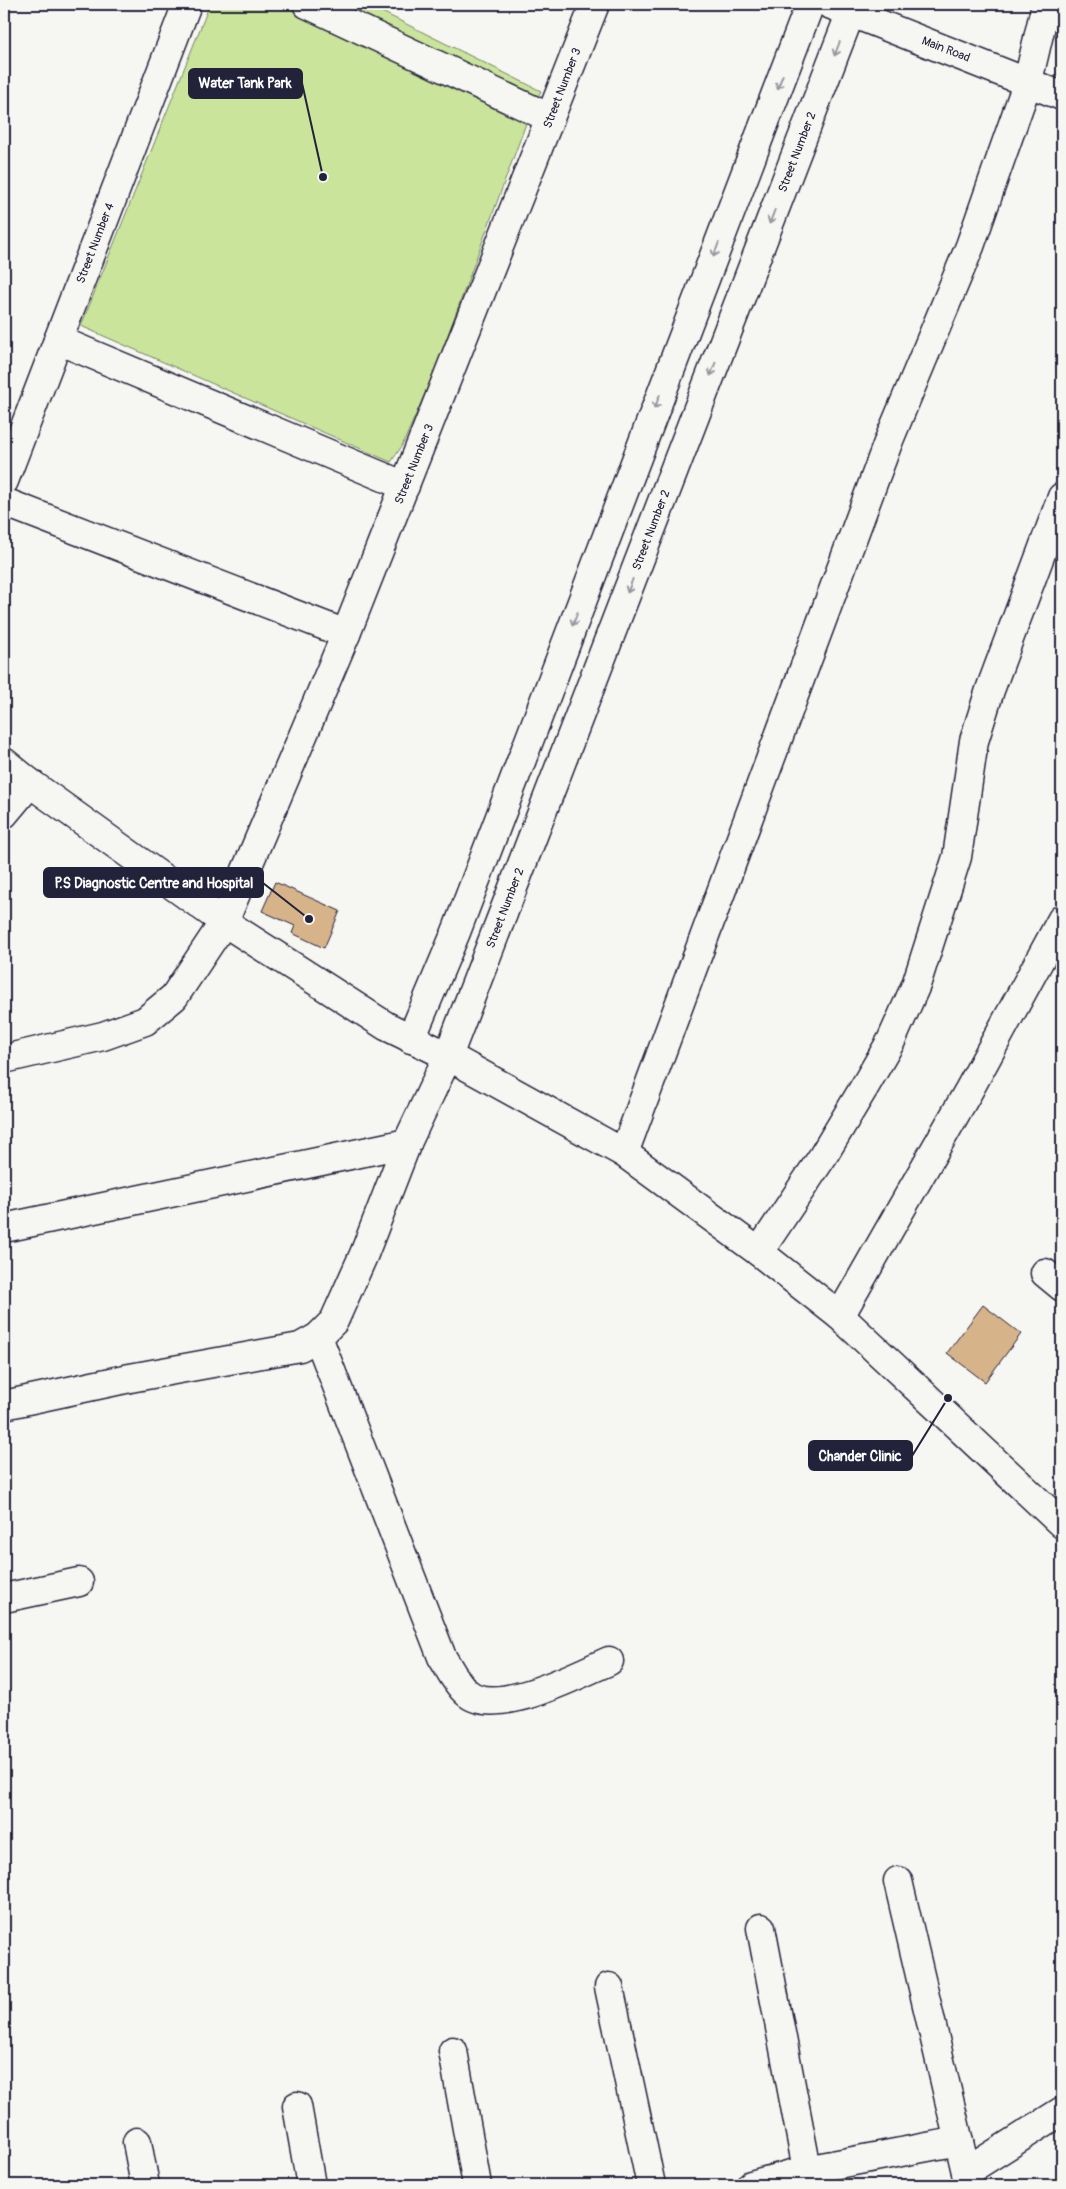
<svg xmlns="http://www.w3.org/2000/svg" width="1066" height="2189" font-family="Pangolin,sans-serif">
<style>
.green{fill:#cae49b;stroke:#76836b}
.building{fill:#d7b389;stroke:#22223b}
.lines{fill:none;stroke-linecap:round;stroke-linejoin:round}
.minor-casing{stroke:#22223b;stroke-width:31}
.minor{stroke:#f6f6f2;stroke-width:28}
.oneway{stroke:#9797a0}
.labels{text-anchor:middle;stroke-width:5;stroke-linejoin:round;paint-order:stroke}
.street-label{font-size:12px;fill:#22223b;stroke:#f6f6f2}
.leader{fill:none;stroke:#22223b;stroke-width:2}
.callout-dot{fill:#22223b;stroke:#f6f6f2;stroke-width:2}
.callout{fill:#22223b;stroke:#22223b;stroke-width:2}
.callout-label{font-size:14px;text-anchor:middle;font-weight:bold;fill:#fff}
</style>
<rect width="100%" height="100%" fill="#f6f6f2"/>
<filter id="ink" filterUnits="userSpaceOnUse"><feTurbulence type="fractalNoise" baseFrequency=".02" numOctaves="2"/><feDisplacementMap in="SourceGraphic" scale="10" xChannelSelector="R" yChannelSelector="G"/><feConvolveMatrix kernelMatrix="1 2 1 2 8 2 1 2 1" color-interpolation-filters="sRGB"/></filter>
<g filter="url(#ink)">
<polygon class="green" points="210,4 366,4 541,91 531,110 432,378 402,446 391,462 81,326"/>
<g class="building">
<polygon points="275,882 340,911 324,948 292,933 295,926 262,911"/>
<polygon points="983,1305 1021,1334 985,1382 947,1353"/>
</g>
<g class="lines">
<defs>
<g id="minor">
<polyline points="307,4 550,118"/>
<polyline points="829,4 1062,96"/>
<polyline points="58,340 405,486"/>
<polyline points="4,481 187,4"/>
<polyline points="4,502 346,634"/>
<polyline points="4,762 30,783 224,922 386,1026 448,1056 624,1153 759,1252 840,1316 1062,1524"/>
<polyline points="4,814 30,783"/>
<polyline points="411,1039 456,932 810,4"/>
<polyline points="4,1059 103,1036 145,1021 174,997 224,922 346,634 595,4"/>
<polyline points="624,1153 889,440 970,246 1028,81 1046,4"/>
<polyline points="4,1228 407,1143"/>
<polyline points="759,1252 823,1156 865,1086 891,1041 916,985 957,857 974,741 990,690 1062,497"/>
<polyline points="1045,1273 1062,1287"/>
<polyline points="840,1316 969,1090 1062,919"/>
<path d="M318 1337 442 1657C449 1668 456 1683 466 1692 495 1719 578 1674 609 1661"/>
<polyline points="4,1405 130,1378 300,1347 318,1337 334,1321 364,1254 407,1143 448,1056 854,4"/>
<polyline points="4,1598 79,1582"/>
<polyline points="898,1881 969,2185"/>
<polyline points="761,1928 810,2185"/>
<polyline points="609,1987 651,2185"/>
<polyline points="453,2051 477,2185"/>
<polyline points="297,2106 311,2185"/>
<polyline points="137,2142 145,2185"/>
<polyline points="966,2172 1062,2111"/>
<polyline points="751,2185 806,2170 959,2141"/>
</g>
</defs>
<use href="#minor" class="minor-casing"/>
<use href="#minor" class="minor"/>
</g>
<defs><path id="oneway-shaft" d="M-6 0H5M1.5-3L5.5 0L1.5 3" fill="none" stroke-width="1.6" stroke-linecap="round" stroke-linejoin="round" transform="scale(1.25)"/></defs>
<g class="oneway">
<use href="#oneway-shaft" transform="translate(837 49) rotate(111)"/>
<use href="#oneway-shaft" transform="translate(780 82) rotate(111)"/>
<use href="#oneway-shaft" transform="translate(772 217) rotate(111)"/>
<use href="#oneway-shaft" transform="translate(716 250) rotate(111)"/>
<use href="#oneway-shaft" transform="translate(713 369) rotate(111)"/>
<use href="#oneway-shaft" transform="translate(657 402) rotate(111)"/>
<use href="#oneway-shaft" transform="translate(630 586) rotate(111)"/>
<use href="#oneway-shaft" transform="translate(575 619) rotate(111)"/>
</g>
</g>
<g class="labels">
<g class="street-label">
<text transform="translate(946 49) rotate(21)" y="4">Main Road</text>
<text transform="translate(562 88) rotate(-69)" y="4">Street Number 3</text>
<text transform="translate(797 152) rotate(-69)" y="4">Street Number 2</text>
<text transform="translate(95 243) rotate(-69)" y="4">Street Number 4</text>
<text transform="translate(414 464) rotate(-68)" y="4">Street Number 3</text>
<text transform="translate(651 530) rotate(-69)" y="4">Street Number 2</text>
<text transform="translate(505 908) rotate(-69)" y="4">Street Number 2</text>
</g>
</g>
<path class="leader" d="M323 177L302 83M309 919L263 883M948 1398L912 1456"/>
<g class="callout-dot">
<circle cx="323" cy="177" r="5"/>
<circle cx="309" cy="919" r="5"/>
<circle cx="948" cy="1398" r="5"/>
</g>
<g class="callout">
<rect x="189" y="69" width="113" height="29" rx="5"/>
<rect x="44" y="868" width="219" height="29" rx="5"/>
<rect x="809" y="1441" width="103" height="29" rx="5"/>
</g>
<g class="callout-label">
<text x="245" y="88">Water Tank Park</text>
<text x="154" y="888">P.S Diagnostic Centre and Hospital</text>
<text x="860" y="1461">Chander Clinic</text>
</g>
<rect width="1066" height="2189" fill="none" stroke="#f6f6f2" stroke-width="20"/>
<rect x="10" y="10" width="1046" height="2169" fill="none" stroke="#22223b" stroke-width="2" filter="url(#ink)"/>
</svg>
